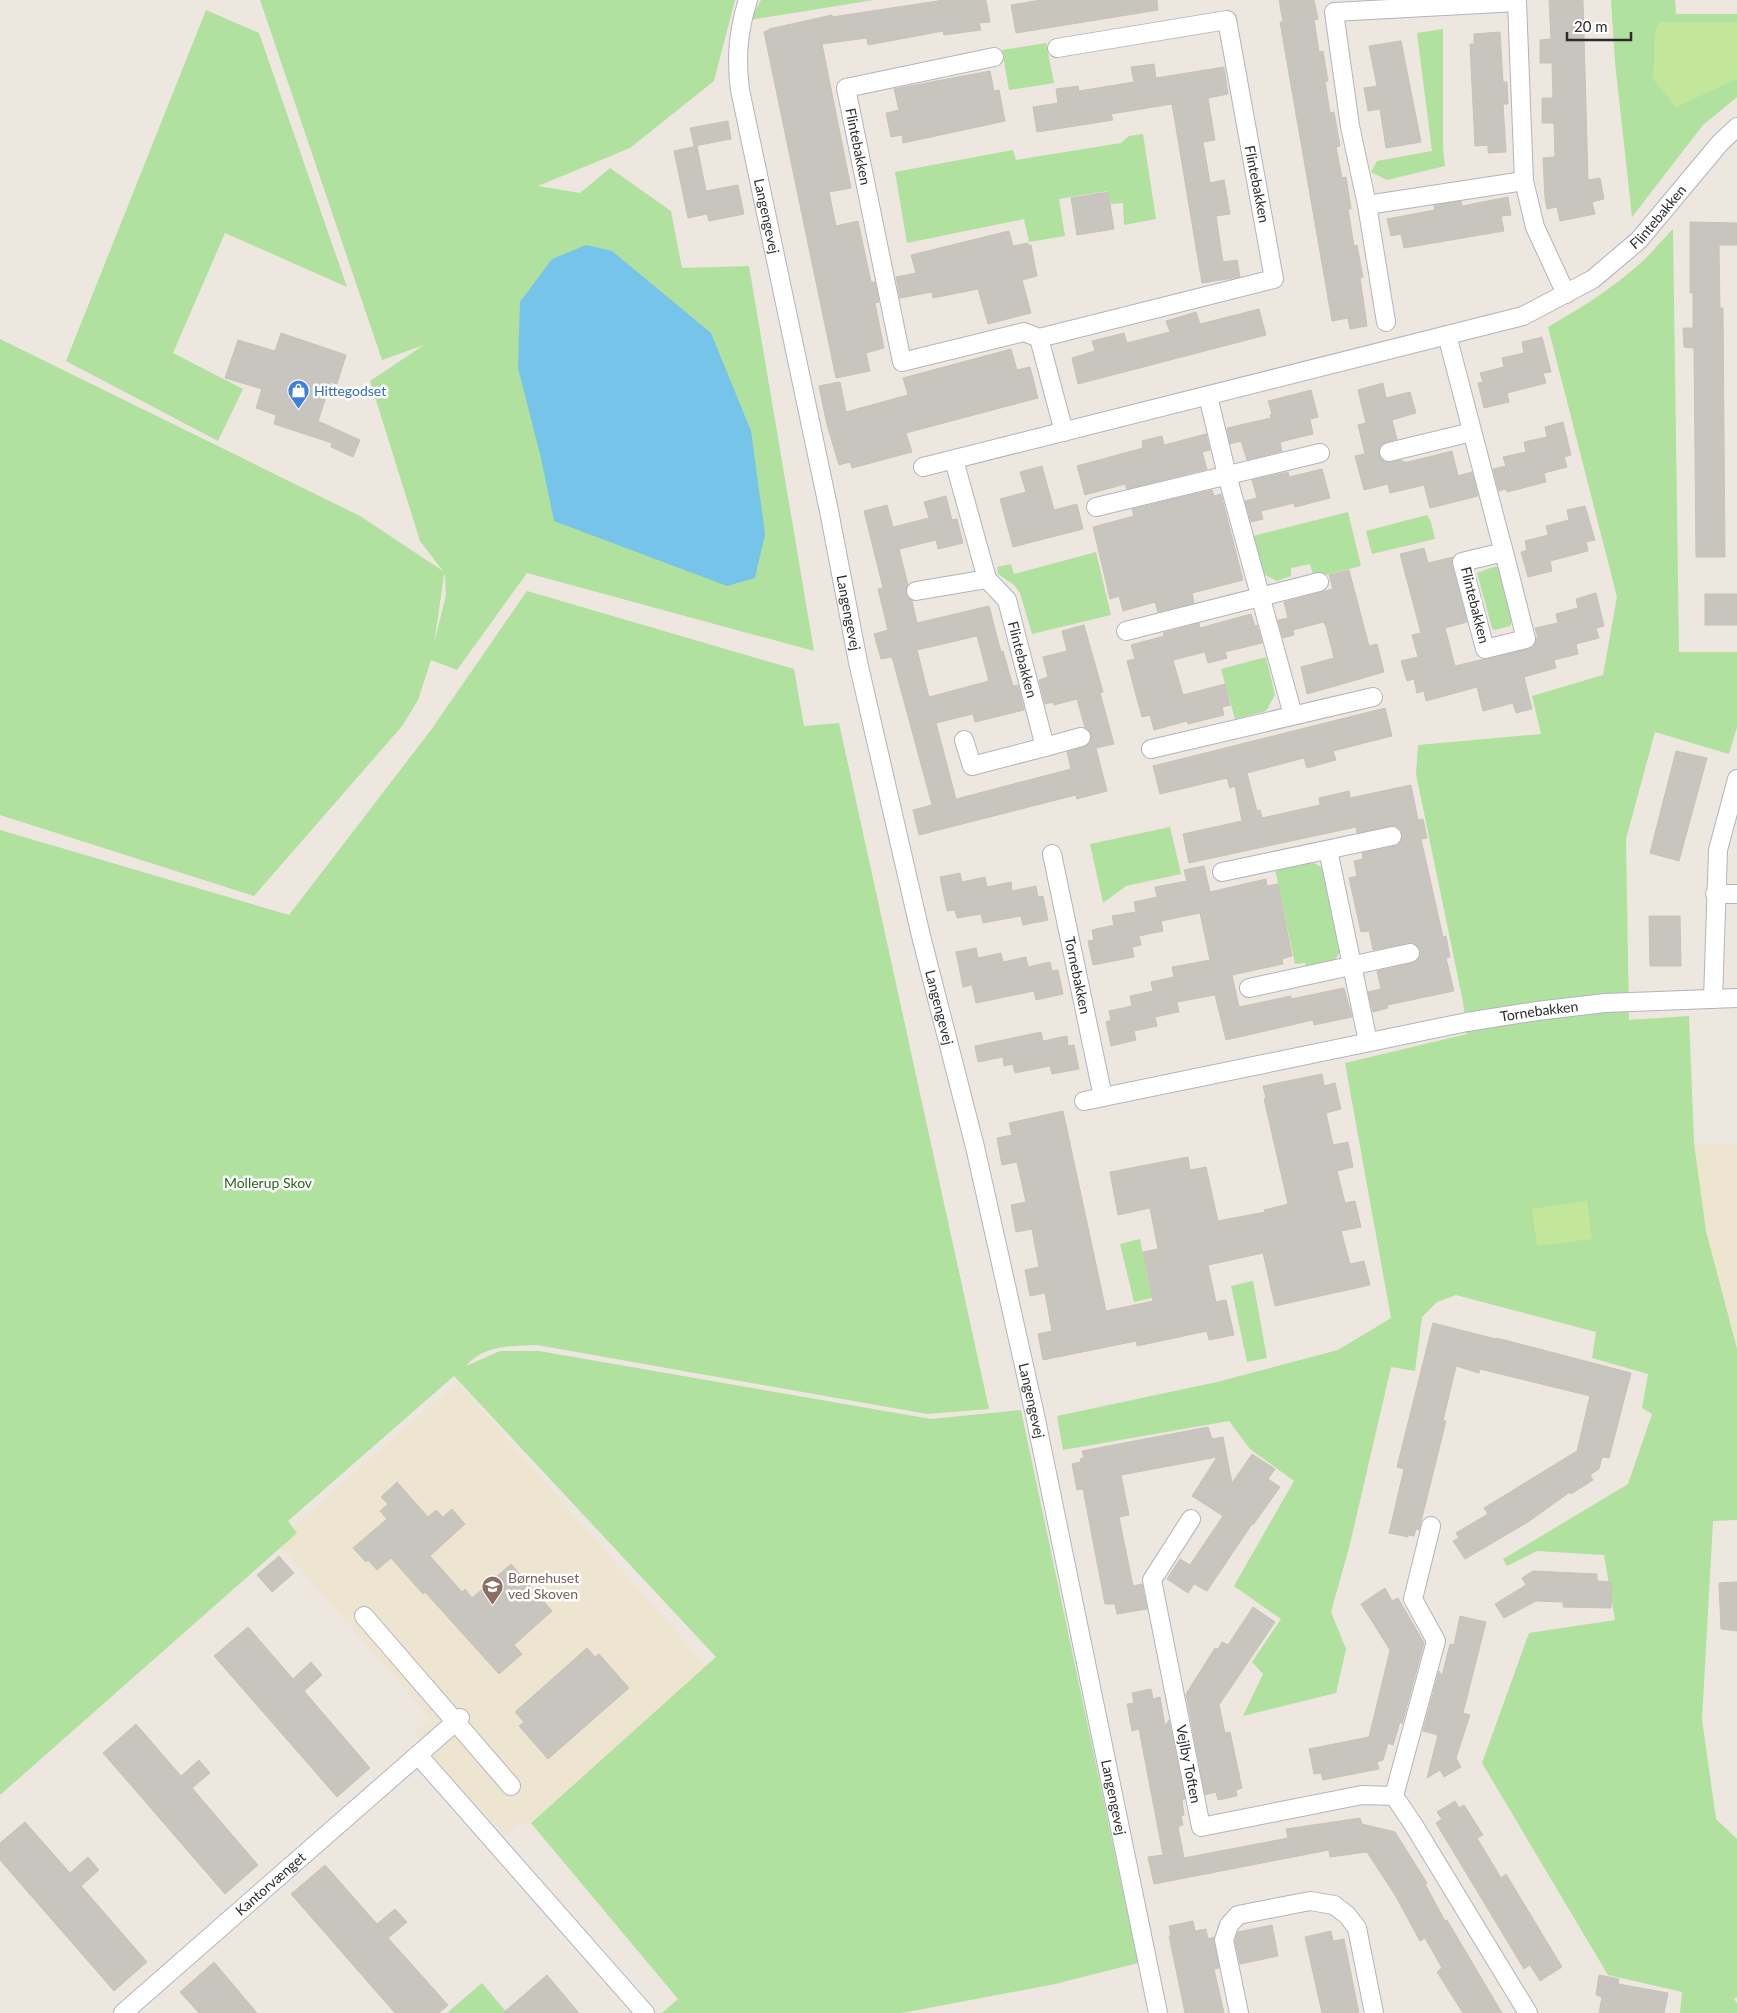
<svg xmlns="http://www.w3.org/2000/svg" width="1737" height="2013" font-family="Lato,sans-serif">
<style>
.education{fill:#ede5cf}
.green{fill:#b0e19e;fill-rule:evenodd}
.pitch{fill:#c2e79a}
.water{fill:#77c4ea}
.building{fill:#c8c4be;stroke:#c8c3b8;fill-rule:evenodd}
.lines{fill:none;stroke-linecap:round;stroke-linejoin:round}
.minor-casing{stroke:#b2b4be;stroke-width:20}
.minor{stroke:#fff;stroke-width:18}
.labels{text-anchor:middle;stroke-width:5;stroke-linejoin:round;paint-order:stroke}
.street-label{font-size:14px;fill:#2c2c2c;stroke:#fff}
.shop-label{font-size:14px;fill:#366cbe;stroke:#fff;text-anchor:start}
.park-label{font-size:14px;fill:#28661e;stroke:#fff}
.education-label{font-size:14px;fill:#785e54;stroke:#fff;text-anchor:start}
</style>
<rect width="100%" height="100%" fill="#ede7df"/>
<g class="education">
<polygon points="1694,1143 1737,1144 1737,1349 1706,1231"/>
<polygon points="457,1382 708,1668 525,1826 521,1821 504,1836 436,1761 414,1733 431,1719 276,1541"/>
</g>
<g class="green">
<path d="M260 0H735L714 81 630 148 538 186 580 193 610 168 671 211 682 268 749 266 814 651 527 573 457 670 431 660 418 700 403 725 254 896 0 815V339L360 516 443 571 420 541 370 381 424 345 382 360ZM445 575 446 595 434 644 444 575Z"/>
<polygon points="761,0 874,0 750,20"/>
<polygon points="1611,0 1675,0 1676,14 1737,14 1737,97 1703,125 1632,217 1615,62"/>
<polygon points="206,10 259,33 347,287 225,233 173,353 243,389 218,441 66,361"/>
<polygon points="1443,29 1443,149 1445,166 1387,180 1371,172 1377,161 1432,151 1417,33"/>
<polygon points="1046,43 1054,83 1009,90 1002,50"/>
<polygon points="1143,134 1156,219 1124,225 1123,203 1111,204 1108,191 1059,199 1065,236 1029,242 1024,219 907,243 895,172 1013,150 1016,160 1121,143 1129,136"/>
<path d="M1673 229 1679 652H1737V727L1729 754 1655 732 1626 839 1629 1020 1689 1016 1694 1143 1706 1231 1737 1349V1520L1713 1521 1702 1719 1716 1819 1737 1839V1997L1734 1999 1737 2003V2013H1680L1682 1992 1608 1975 1482 1763 1529 1633 1615 1620 1604 1555 1537 1551 1507 1566 1503 1559 1628 1484 1652 1414 1642 1408 1648 1374 1592 1358 1596 1332 1456 1295 1437 1302 1422 1317 1415 1371 1391 1367 1350 1544 1331 1612 1346 1649 1336 1693 1243 1716 1263 1674 1252 1662 1281 1619 1234 1586 1294 1481 1250 1449 1229 1421 1063 1450 1057 1416 1217 1382 1338 1350 1391 1318 1345 1063 1467 1034 1463 1002 1416 774 1418 745 1541 734 1532 696 1603 675 1617 597 1548 327C1582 307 1615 287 1644 260 1654 250 1663 239 1673 229Z"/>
<polygon points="1348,512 1361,566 1314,578 1310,564 1291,568 1291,576 1277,581 1263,574 1253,536"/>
<polygon points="1427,515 1431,522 1435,539 1372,554 1366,531"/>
<polygon points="1096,552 1111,615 1032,634 1020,593 1014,585 998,574 997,567 1011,564 1014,574"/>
<polygon points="1493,567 1498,567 1501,569 1513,619 1510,626 1494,630 1492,628 1477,573"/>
<path d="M527 591 794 669 804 726 839 723 989 1409 927 1414 537 1345C511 1346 484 1345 466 1366L500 1351H539L931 1419 1021 1410 1138 1963 1055 1984 902 2013H662L678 1999 531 1823 716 1657 454 1376 288 1521 297 1533 0 1795V830L289 915 431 730Z"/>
<polygon points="1266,657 1275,695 1266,711 1235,719 1221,669"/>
<polygon points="1170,827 1181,874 1126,886 1103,903 1090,844"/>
<polygon points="1309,860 1323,868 1341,950 1333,963 1307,969 1305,963 1295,964 1275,869"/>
<polygon points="1140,1239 1152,1298 1134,1302 1120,1244"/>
<polygon points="1253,1281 1267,1358 1247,1362 1231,1286"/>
<polygon points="482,1983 507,2013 447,2013"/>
</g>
<g class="pitch">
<polygon points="1659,22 1737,22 1737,79 1676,107 1653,79 1655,32"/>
<polygon points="1587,1201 1592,1239 1537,1246 1532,1209"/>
</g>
<polygon class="water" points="586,245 612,251 711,333 751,431 765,534 755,578 727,586 554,521 541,458 518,368 520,302 552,259"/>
<g class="building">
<polygon points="944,0 986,0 990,22 979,23 981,30 944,35 943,31 868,45 867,38 822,44 851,188 829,192 836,226 858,221 871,282 875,282 879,302 875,303 884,348 866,353 870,371 836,378 764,32 769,30 769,29 832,15 832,17"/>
<polygon points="1041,0 1157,0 1158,10 1016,33 1011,5"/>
<polygon points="1279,0 1314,0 1318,19 1314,20 1319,52 1323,51 1328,81 1325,81 1330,113 1334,112 1340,146 1336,147 1342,178 1346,177 1351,209 1348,209 1354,246 1357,245 1363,277 1360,278 1367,326 1350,329 1348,318 1332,321 1280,22 1283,22"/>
<polygon points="1549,0 1583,0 1588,180 1600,178 1604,199 1592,202 1595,214 1560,221 1557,207 1547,209 1545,198 1543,158 1555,157 1554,123 1542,123 1542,98 1553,98 1552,63 1540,63 1540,40 1551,39"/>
<polygon points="1500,32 1503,82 1507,82 1508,104 1503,104 1506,152 1488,153 1488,145 1475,146 1470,44 1474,44 1474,34"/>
<polygon points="1401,41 1421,142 1386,148 1380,109 1368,111 1364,88 1377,86 1369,46"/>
<polygon points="1154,64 1156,78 1224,67 1228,94 1208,98 1215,140 1203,142 1210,183 1224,180 1230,214 1216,216 1223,262 1237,260 1240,277 1202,283 1172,104 1111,114 1113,120 1037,132 1033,107 1058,103 1056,89 1078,86 1079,91 1134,82 1131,67"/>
<polygon points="990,71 994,91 999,90 1005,121 903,143 902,135 891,137 886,113 899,110 894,89"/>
<polygon points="728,121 731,139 694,146 690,128"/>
<polygon points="697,146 706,191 738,185 744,214 709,221 707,214 688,218 674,151"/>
<polygon points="1108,192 1114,229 1077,235 1071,198"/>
<polygon points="1508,197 1511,215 1501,216 1504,231 1404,248 1401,234 1391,236 1387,219 1435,210 1434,205 1461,201 1462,206"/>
<polygon points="1690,222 1737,223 1737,245 1719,245 1720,308 1723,308 1725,557 1696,557 1694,348 1684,347 1683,328 1693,328 1693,293 1690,293"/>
<polygon points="1009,231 1013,246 1028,243 1028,246 1031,245 1037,276 1022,280 1031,313 988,324 978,289 933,298 932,292 900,298 896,277 916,273 911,255"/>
<polygon points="1259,309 1266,335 1078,384 1072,358 1095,351 1092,341 1124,333 1127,343 1170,332 1166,321 1196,312 1200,324"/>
<polygon points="281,333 346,355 337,384 331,382 318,421 360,440 353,457 331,447 332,443 274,424 276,415 256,408 262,389 225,378 238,340 275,351"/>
<polygon points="1542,337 1551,372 1543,373 1546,383 1507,393 1509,402 1484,408 1478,383 1483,382 1480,373 1504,367 1502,358 1524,353 1522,342"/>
<polygon points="1011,349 1017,370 1030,367 1038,398 906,433 912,452 852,468 850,462 839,465 827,425 819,386 840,382 846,412 908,395 903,378"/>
<polygon points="1383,383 1386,398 1410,392 1416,413 1392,420 1397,439 1381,445 1379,449 1381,459 1386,462 1402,460 1403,462 1408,462 1452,451 1458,476 1472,472 1478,496 1430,508 1424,485 1390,493 1388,484 1364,490 1355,456 1365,454 1358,425 1366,423 1358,390"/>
<polygon points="1311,390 1318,417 1310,419 1313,434 1280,442 1282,451 1247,460 1241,441 1230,444 1227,428 1271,418 1270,415 1272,414 1268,401"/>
<polygon points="1563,422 1571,455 1564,457 1567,467 1544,473 1546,482 1507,492 1506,489 1499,491 1493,469 1506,466 1503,457 1526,452 1524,442 1547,437 1545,427"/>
<polygon points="1206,434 1210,450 1202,452 1207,469 1127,489 1125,484 1085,495 1077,466 1143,448 1142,441 1162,436 1164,445"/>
<polygon points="1042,466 1054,510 1077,504 1083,529 1013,547 1000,499 1026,492 1020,472"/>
<polygon points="1322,469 1330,498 1295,507 1294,503 1261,511 1263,519 1251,522 1245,501 1257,498 1252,480 1288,472 1289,477"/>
<polygon points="1212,490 1214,496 1221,494 1243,580 1192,593 1194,603 1158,612 1155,602 1123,611 1119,596 1110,599 1093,527 1134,516 1132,509"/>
<path d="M946 496 952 520 957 519 963 543 938 549 936 540 899 549 908 585 906 593 912 601 917 623 989 606 1001 652 1003 651 1013 686 1018 685 1024 710 975 722 973 714 936 723 956 799 1071 769 1067 752 1084 747 1090 743 1091 734 1085 728 1077 699 1054 705 1053 702 1045 704 1039 680 1048 677 1043 657 1067 651 1062 631 1084 625 1103 692 1100 693 1114 744 1096 748 1107 791 1077 799 1076 795 919 835 913 810 932 805 892 657 881 659 874 634 888 630 878 589 883 588 864 511 887 505 893 527 929 518 924 502ZM977 636 989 681 929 697 917 650Z"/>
<polygon points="1585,506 1595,540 1586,542 1588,551 1550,561 1552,571 1528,577 1521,552 1527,550 1525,541 1548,535 1546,526 1569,520 1567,510"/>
<polygon points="1424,548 1428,563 1453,557 1452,565 1467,622 1445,628 1455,666 1534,647 1536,638 1538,638 1535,628 1558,623 1556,614 1578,608 1576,599 1596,593 1604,626 1596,628 1599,638 1576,644 1578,654 1554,660 1556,668 1524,677 1532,709 1516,713 1513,703 1483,711 1477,687 1426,701 1424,691 1417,693 1414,679 1407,681 1401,661 1418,657 1412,635 1421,633 1400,554"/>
<polygon points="1349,570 1369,646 1377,644 1384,672 1307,694 1301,667 1334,658 1326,626 1323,622 1293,630 1294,635 1283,638 1278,620 1288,618 1284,602 1333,589 1329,575"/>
<rect x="1705" y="594" width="32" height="31"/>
<polygon points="1251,614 1255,626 1257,625 1262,643 1225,652 1227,658 1208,663 1205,652 1173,660 1183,695 1225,684 1230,705 1222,707 1224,715 1188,724 1187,721 1154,730 1150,715 1142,717 1133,684 1127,661 1135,659 1131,645 1164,636 1163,633 1199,623 1200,628"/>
<polygon points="1385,708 1392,736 1333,751 1336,760 1307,768 1304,758 1247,773 1257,811 1260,810 1262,818 1320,805 1319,798 1349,791 1350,798 1411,785 1418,820 1423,819 1427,838 1421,839 1443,937 1446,936 1450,957 1446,958 1454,991 1387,1005 1388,1008 1373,1012 1368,992 1381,989 1377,971 1413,963 1417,960 1420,951 1417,946 1408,943 1373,950 1369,931 1361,932 1349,878 1357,876 1354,861 1363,859 1362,853 1394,846 1399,844 1402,834 1400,829 1396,826 1390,826 1357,833 1356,827 1189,863 1183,834 1242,821 1235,786 1230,788 1227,778 1160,794 1153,766"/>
<polygon points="1676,751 1707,758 1679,861 1650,853"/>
<polygon points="1204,866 1210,892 1266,879 1267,886 1278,884 1292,956 1282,959 1283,964 1232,975 1239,1007 1291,996 1291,999 1344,988 1352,1017 1314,1025 1313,1020 1226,1040 1215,995 1177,1002 1179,1012 1155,1017 1157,1026 1134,1031 1136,1040 1111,1046 1106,1022 1111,1020 1109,1011 1132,1006 1130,996 1153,991 1151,982 1174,977 1172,967 1210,960 1208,951 1200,913 1161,921 1163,931 1139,936 1141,945 1132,947 1134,957 1093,965 1088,941 1094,940 1092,930 1114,925 1112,916 1136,912 1134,902 1157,897 1155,887 1187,881 1184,870"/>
<polygon points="960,873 962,882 985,877 987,887 1011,882 1012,891 1036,886 1038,897 1043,896 1048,920 1023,925 1021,916 983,923 981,914 957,918 955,910 947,911 940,877"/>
<polygon points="1649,916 1680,916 1681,966 1650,966"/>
<polygon points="976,948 978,958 1001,953 1003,962 1026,957 1028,967 1050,962 1052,971 1058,970 1063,994 1036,1000 1034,991 976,1003 972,985 963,987 956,952"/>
<polygon points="1041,1032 1043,1041 1067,1036 1068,1046 1074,1045 1079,1069 1052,1074 1050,1066 1015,1073 1013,1064 1004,1066 1003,1057 978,1062 975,1046"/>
<polygon points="1322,1074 1324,1086 1335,1083 1341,1109 1326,1113 1333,1145 1348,1142 1353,1167 1337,1171 1345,1203 1355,1201 1361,1227 1341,1231 1350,1264 1364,1261 1370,1285 1275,1306 1263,1253 1208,1265 1216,1302 1226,1300 1234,1335 1209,1340 1207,1331 1137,1346 1136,1341 1043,1360 1038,1334 1052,1331 1045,1293 1030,1296 1025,1270 1039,1267 1032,1229 1016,1232 1011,1205 1026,1202 1017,1162 1002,1165 997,1138 1012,1135 1009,1123 1063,1111 1106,1311 1153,1301 1143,1252 1158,1249 1150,1208 1118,1215 1110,1172 1188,1157 1190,1170 1206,1167 1218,1221 1265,1212 1264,1210 1288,1204 1264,1099 1266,1098 1263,1086"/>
<polygon points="1433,1323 1496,1339 1497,1338 1631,1373 1609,1458 1602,1457 1599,1469 1590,1475 1593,1480 1571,1494 1570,1492 1528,1522 1465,1559 1453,1541 1459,1538 1456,1533 1488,1514 1484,1508 1577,1451 1590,1396 1480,1369 1479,1373 1456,1366 1443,1421 1446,1421 1419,1530 1416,1529 1414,1536 1408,1535 1408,1537 1389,1533 1404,1469 1397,1467"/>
<polygon points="1208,1427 1212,1439 1223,1437 1232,1483 1252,1454 1275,1469 1268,1479 1280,1487 1253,1525 1252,1524 1207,1591 1194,1584 1188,1593 1167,1579 1180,1559 1190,1565 1223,1516 1192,1496 1217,1457 1121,1475 1129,1515 1119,1517 1133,1586 1142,1584 1147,1609 1117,1614 1115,1604 1105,1604 1083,1489 1077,1490 1072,1464 1081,1462 1080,1459 1084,1458 1082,1451"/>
<polygon points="397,1482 428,1517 436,1510 443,1517 452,1509 465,1524 430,1556 462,1592 465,1589 472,1598 511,1564 552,1611 514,1645 522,1654 499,1674 425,1592 423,1594 391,1558 377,1570 368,1560 366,1562 353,1548 387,1519 380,1511 388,1504 381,1497"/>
<polygon points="279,1556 294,1573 272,1592 257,1575"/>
<polygon points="1533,1571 1597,1574 1597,1581 1612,1582 1611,1608 1563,1607 1563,1602 1536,1601 1504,1618 1495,1604 1526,1585 1522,1578"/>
<polygon points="1737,1582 1737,1631 1721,1629 1719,1583"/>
<polygon points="1385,1588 1392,1601 1398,1598 1424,1643 1402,1724 1400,1722 1393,1745 1388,1743 1383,1760 1377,1762 1379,1769 1323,1780 1321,1773 1314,1774 1309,1749 1369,1737 1390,1650 1361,1604"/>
<polygon points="1253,1607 1275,1622 1219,1705 1225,1733 1230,1732 1242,1788 1236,1790 1237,1796 1218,1800 1216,1792 1205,1795 1186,1694 1215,1648 1218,1649 1222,1642 1228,1645"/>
<polygon points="1460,1616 1486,1622 1463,1713 1470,1715 1456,1758 1461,1767 1444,1777 1440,1770 1427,1778 1438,1735 1423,1731 1439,1671 1442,1676 1450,1644 1454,1645"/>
<polygon points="248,1627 293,1679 311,1662 322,1675 304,1691 370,1768 337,1797 214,1656"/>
<polygon points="587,1648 595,1657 599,1654 629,1688 548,1759 519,1726 524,1722 515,1712"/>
<polygon points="1151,1689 1153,1699 1160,1697 1165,1726 1169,1720 1185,1799 1182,1800 1184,1815 1181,1816 1183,1825 1178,1827 1184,1858 1288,1838 1286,1829 1360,1818 1362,1824 1395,1832 1427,1883 1425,1884 1445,1921 1447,1920 1502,2013 1463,2013 1437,1972 1442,1968 1425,1938 1420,1941 1395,1895 1367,1852 1330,1857 1329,1850 1154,1884 1148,1857 1163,1855 1139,1729 1132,1731 1127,1704 1134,1703 1132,1693"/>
<polygon points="136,1724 181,1776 199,1760 210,1773 192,1788 258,1865 225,1894 103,1753"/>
<polygon points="1455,1801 1459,1808 1464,1805 1483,1835 1477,1838 1501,1878 1506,1874 1562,1967 1540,1981 1530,1965 1524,1969 1436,1823 1442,1819 1437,1812"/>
<polygon points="25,1822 70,1873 88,1857 99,1870 81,1886 147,1962 114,1991 0,1860 0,1843"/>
<polygon points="325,1865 377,1924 395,1909 407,1922 388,1938 448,2005 439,2013 395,2013 291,1894"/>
<polygon points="1193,1921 1195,1931 1206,1929 1208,1939 1214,1937 1219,1968 1214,1969 1224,2013 1185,2013 1169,1936 1171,1936 1169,1926"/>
<polygon points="1272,1925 1278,1956 1240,1964 1235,1941 1238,1932"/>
<polygon points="1331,1931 1333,1941 1344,1939 1359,2013 1322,2013 1305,1937"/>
<polygon points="214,1962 257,2013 199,2013 180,1992"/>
<polygon points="547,1975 579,2013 503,2013"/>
<polygon points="1599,1975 1619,1979 1618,1984 1668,1993 1664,2013 1599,2013 1602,1997 1596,1995"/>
</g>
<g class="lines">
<defs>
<g id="minor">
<path id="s1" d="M748 0C738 31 736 58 740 90L829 511 858 662 921 936 975 1147 1035 1415 1158 2013"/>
<path id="s2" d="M994 57 846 88 902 362 1024 332 1039 338 1274 279 1227 20 1057 48"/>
<polyline points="1524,181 1367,205 1350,126 1334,12 1517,2 1524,181 1535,227 1566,294"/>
<polyline points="1367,205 1386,322"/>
<polyline points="1447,335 1499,534 1504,552 1526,639 1485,649 1462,562 1504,552"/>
<polyline points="1039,338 1064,432"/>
<polyline points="1208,396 1227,475 1293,715"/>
<polyline points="1389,452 1472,432"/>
<path id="s3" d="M954 460 987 579 1007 600 1045 747 1081 737"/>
<path id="s4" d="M923 467 1523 316 1593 279 1639 240 1720 143 1737 127"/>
<polyline points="1096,507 1320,453"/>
<polyline points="916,591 987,579"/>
<polyline points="1126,631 1319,582"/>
<polyline points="964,740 972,766 1045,747"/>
<polyline points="1151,749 1373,697"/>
<polyline points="1328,850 1368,1042"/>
<path id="s5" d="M1052 854 1103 1097"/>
<polyline points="1222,872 1392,836"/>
<polyline points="1715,894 1737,894"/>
<polyline points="1249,988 1410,953"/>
<polyline points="1713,999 1718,850 1737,779"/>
<path id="s6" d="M1084 1101 1467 1022 1537 1011 1605 1003 1737 998"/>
<path id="s7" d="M1191 1519 1152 1580 1201 1827 1362 1795 1394 1796 1413 1824 1528 2013"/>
<polyline points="364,1616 511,1786"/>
<polyline points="418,1755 645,2013"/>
<polyline points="1394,1796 1436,1641 1413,1599 1431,1526"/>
<path id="s8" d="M123 2013 460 1718"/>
<polyline points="1239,2013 1224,1940 1229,1925 1238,1915 1310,1901 1334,1905 1347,1915 1357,1928 1374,2013"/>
</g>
</defs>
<use href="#minor" class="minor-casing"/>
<use href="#minor" class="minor"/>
</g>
<defs>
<symbol id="shop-pin" viewBox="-11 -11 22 30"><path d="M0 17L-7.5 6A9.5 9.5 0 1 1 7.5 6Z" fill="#3f7fe0" stroke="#fff"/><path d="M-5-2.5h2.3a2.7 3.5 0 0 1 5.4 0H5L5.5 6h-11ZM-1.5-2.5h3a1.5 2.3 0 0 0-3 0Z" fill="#fff"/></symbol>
<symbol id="school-pin" viewBox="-11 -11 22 30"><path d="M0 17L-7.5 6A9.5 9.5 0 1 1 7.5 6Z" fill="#8d6e63" stroke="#fff"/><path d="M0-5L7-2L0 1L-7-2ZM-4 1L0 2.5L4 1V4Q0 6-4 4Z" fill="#fff"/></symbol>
</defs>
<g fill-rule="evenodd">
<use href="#shop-pin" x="286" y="378" width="25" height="34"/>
<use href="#school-pin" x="480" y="1574" width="25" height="34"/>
</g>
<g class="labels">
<g class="street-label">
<text dy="5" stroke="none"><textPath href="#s2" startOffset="211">Flintebakken</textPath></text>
<text transform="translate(1257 184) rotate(79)" y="5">Flintebakken</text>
<text dy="5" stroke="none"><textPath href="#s1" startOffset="220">Langengevej</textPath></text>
<text dy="5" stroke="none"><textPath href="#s4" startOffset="788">Flintebakken</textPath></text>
<text transform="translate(1475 605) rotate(76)" y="5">Flintebakken</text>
<text dy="5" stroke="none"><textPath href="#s1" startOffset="625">Langengevej</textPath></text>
<text dy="5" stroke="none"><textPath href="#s3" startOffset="214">Flintebakken</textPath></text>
<text dy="5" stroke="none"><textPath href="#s5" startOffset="124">Tornebakken</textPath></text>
<text dy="5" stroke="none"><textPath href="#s1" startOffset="1030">Langengevej</textPath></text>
<text dy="5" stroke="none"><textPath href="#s6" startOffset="464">Tornebakken</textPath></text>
<text dy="5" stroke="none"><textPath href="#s1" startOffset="1434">Langengevej</textPath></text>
<text dy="5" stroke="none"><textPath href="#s7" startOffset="260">Vejlby Toften</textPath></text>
<text dy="5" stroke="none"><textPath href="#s1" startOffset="1839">Langengevej</textPath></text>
<text dy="5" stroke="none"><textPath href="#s8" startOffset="196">Kantorvænget</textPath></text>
</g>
<g class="shop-label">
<text x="314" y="396">Hittegodset</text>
</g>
<g class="park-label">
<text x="268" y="1188">Mollerup Skov</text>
</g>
<g class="education-label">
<text x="508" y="1583">Børnehuset<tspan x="508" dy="16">ved Skoven</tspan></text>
</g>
</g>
<path d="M1567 32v8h64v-8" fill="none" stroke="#2c2c2c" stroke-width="2.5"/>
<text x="1574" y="32" font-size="15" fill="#2c2c2c" stroke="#ffffff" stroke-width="4" paint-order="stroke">20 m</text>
</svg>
